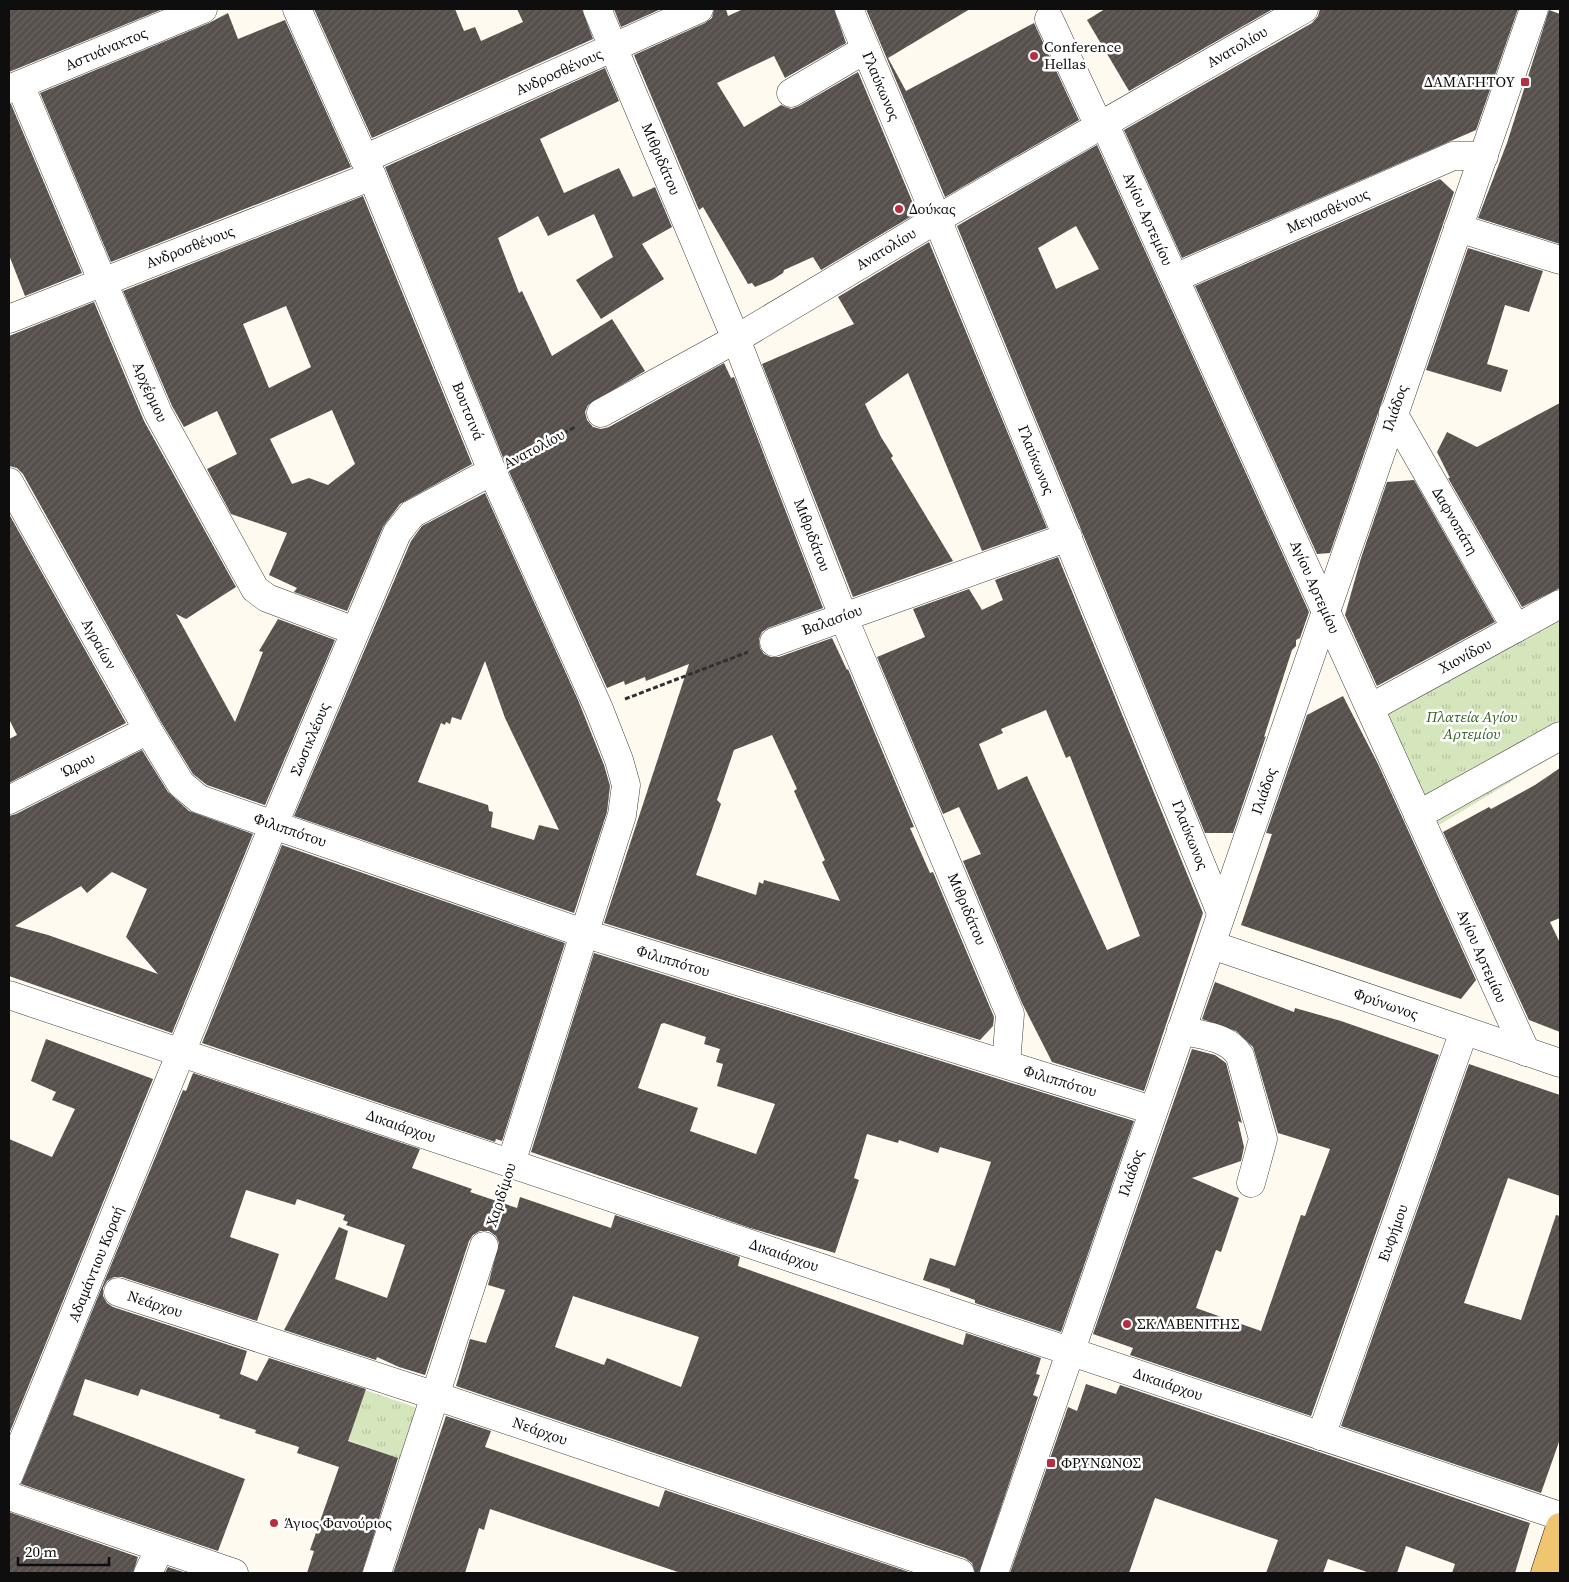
<svg xmlns="http://www.w3.org/2000/svg" width="1569" height="1582" font-family="'Source Serif 4',serif">
<style>
.park{fill:url(#park-tufts)}
.building{fill:url(#building-hatch);fill-rule:evenodd}
.lines{fill:none;stroke-linecap:round;stroke-linejoin:round}
.minor-casing{stroke:#414141;stroke-width:29}
.major-casing{stroke:#1f1f1f;stroke-width:29}
.path{stroke:#303030;stroke-width:3;stroke-dasharray:5 2.5;stroke-linecap:butt}
.minor{stroke:#fff;stroke-width:28}
.major{stroke:#efc56f;stroke-width:28}
.poi-dot{fill:#b52f41;stroke:#fff;stroke-width:2}
.labels{text-anchor:middle;stroke-width:5;stroke-linejoin:round;paint-order:stroke}
.poi-label{font-size:15px;fill:#0e0e0e;stroke:#fff;text-anchor:start}
.street-label{font-size:15px;fill:#0e0e0e;stroke:#fff}
.park-label{font-size:15px;font-style:italic;fill:#356223;stroke:#fff}
</style>
<defs>
<pattern id="park-tufts" width="24" height="20" patternUnits="userSpaceOnUse" patternTransform="scale(1.25)"><rect width="24" height="20" fill="#d6e6bc"/><path d="M3 7l-1-3M5 7V3M7 7l1-3M15 17l-1-3M17 17v-4M19 17l1-3" fill="none" stroke="#b6c4a0"/></pattern>
<pattern id="building-hatch" width="6" height="6" patternUnits="userSpaceOnUse" patternTransform="scale(1.25)"><rect width="6" height="6" fill="#564f4b"/><path d="M-1 1l2-2M0 6l6-6M5 7l2-2" fill="none" stroke="#696461"/></pattern>
</defs>
<rect width="100%" height="100%" fill="#fefaf0"/>
<g class="park">
<polygon points="1560,598 1560,752 1439,825 1379,699"/>
<polygon points="365,1390 418,1408 400,1459 348,1440"/>
</g>
<g class="building">
<polygon points="9,9 163,9 9,72"/>
<polygon points="314,9 455,9 464,31 475,27 481,41 523,22 517,9 582,9 593,39 372,138"/>
<polygon points="614,9 661,9 621,27"/>
<polygon points="714,9 726,9 728,16 743,9 834,9 846,43 785,78 774,56 717,83 744,127 781,105 791,109 799,106 858,72 917,213 821,270 813,257 784,270 783,273 772,280 755,287 752,283 748,284 703,207 699,210 634,55 705,23 712,18"/>
<polygon points="866,9 970,9 888,58 906,91 1034,23 1079,120 945,197"/>
<polygon points="1105,9 1273,9 1129,91 1087,20"/>
<polygon points="1320,9 1518,9 1476,130 1182,258 1124,130 1312,23 1318,16"/>
<polygon points="1549,10 1560,14 1560,244 1478,218 1507,143"/>
<polygon points="228,13 238,39 285,20 351,167 111,262 40,93 209,23"/>
<path d="M605 68 619 101 540 139 564 193 619 168 633 197 655 187 672 227 642 244 664 279 601 319 576 280 613 257 594 214 548 236 538 216 498 238 519 293 522 291 552 356 612 319 645 371 588 405 585 412 587 420 593 427 601 429 609 427 724 363 731 378 734 377 823 608 768 628 762 632 759 639 760 648 764 654 771 657H779L832 638 847 670 848 669 914 827 910 828 930 873 933 872 994 1017 993 1026 980 1040 604 923 689 664 646 681 645 677 625 685 624 681 607 688 506 465 385 167ZM772 735 797 789 794 791 825 860 822 862 840 901 764 880 763 884 759 882 756 895 696 875 721 804 717 800 734 750Z"/>
<polygon points="9,104 11,104 82,273 25,296 9,255"/>
<path d="M1097 145 1309 612 1300 638 1296 640V646L1292 650 1264 737 1266 736 1233 833H1205L957 226ZM1076 226 1099 269 1056 289 1038 248Z"/>
<polygon points="1440,179 1454,192 1330,553 1317,554 1195,286"/>
<path d="M363 196 472 464 400 504 383 527 347 611 294 592 297 588 269 575 287 533 231 514 207 469 237 454 217 411 184 427 172 406 123 291ZM286 306 311 367 269 388 243 324ZM332 410 355 464 328 485 309 478 292 484 270 439Z"/>
<polygon points="929,242 1047,528 982,551 908,373 865,404 881,437 893,456 891,458 953,561 853,597 762,364 854,324 838,297"/>
<polygon points="1468,248 1543,271 1529,312 1505,305 1487,364 1508,370 1501,392 1426,370"/>
<polygon points="94,302 144,421 236,587 186,619 176,614 235,722 263,652 259,651 278,619 335,640 265,805 207,785 193,774 161,722 23,474 17,468 9,466 9,336"/>
<polygon points="1560,403 1560,588 1522,607 1448,478 1450,478 1437,452 1447,432 1477,447"/>
<polygon points="1414,480 1495,622 1377,686 1345,615 1361,558 1387,482"/>
<path d="M485 493 578 700 604 765 610 786 607 812 574 913 294 816 411 541 422 526ZM485 661 505 718 559 830 539 825 534 840 491 827 493 812 489 811 488 805 418 782 441 723 445 725 446 722 450 724 452 717 461 720Z"/>
<polygon points="9,514 126,723 9,783 9,739 17,735 9,719"/>
<path d="M1058 557 1203 913 1144 1091 1052 1062 1022 1003 963 861 981 854 959 807 943 814 877 657 925 637 913 609 969 589 982 610 1003 600 995 580ZM1046 710 1066 758 1070 756 1140 936 1107 950 1027 776 998 790 979 744 1003 733 1001 729Z"/>
<polygon points="1343,696 1378,764 1476,980 1461,999 1241,925 1272,834 1266,833 1307,715"/>
<path d="M142 750 168 792 189 811 253 834 172 1033 9 976V816L16 814ZM112 872 147 889 126 937 158 974 48 935 15 926 81 886 87 893Z"/>
<polygon points="1560,768 1560,918 1550,922 1560,943 1560,1032 1529,1020 1443,832 1489,807 1491,809 1535,785"/>
<polygon points="282,845 565,943 502,1141 496,1139 495,1142 202,1043"/>
<path d="M594 953 1134 1121 1061 1332 975 1303V1300L950 1291V1289L923 1280 930 1258 955 1266 991 1162 940 1147 938 1153 899 1140 898 1143 867 1134 854 1178 859 1180 835 1253 750 1228 531 1152ZM664 1023 706 1037 704 1044 720 1049 716 1062 723 1064 717 1086 775 1104 756 1154 690 1131 698 1108 638 1088 661 1024Z"/>
<polygon points="1215,982 1294,1012 1295,1008 1341,1021 1439,1055 1311,1416 1130,1355 1133,1348 1093,1334 1192,1049 1215,1055 1226,1063 1242,1123 1238,1121 1244,1147 1241,1161 1192,1178 1239,1198 1221,1252 1216,1250 1196,1308 1261,1331 1301,1215 1305,1216 1330,1149 1278,1133 1253,1047 1236,1031 1202,1019"/>
<polygon points="46,1039 153,1079 9,1434 9,1139 52,1157 75,1109 52,1100 56,1092 31,1081"/>
<polygon points="1469,1064 1560,1095 1560,1196 1508,1178 1464,1303 1521,1320 1556,1215 1560,1216 1560,1439 1541,1493 1341,1426"/>
<path d="M193 1073 420 1149 412 1168 472 1189 470 1192 517 1208 520 1197 611 1228 615 1215 740 1257 738 1266 963 1345 966 1333 1041 1358 1036 1374 1040 1375 1033 1395 1038 1397 979 1573H975L972 1563 965 1558 456 1386 470 1339 486 1343 505 1290 488 1285 499 1243 496 1236 489 1231H480L473 1235 469 1241 425 1375 399 1367 377 1357 376 1360 284 1330 339 1227 348 1231 335 1279 387 1298 405 1245 346 1225 348 1222 343 1220 345 1215 297 1199 295 1205 246 1190 230 1237 279 1254 257 1321 122 1277H114L107 1281 103 1288V1296L107 1303 113 1307 247 1351 240 1374 257 1381 269 1358 366 1389 348 1441 398 1458 362 1573H307L314 1551 310 1550 339 1467 297 1453 299 1447 255 1433 256 1430 219 1418 220 1415 141 1389 138 1396 85 1379 73 1415 245 1479 218 1551 21 1484 183 1090 186 1091ZM573 1296 699 1337 681 1387 607 1358 604 1365 555 1347Z"/>
<polygon points="1086,1384 1116,1394 1120,1385 1530,1523 1515,1573 1452,1573 1455,1564 1406,1546 1397,1573 1370,1573 1328,1559 1323,1573 1266,1573 1278,1540 1155,1498 1129,1573 1010,1573 1068,1407 1077,1411"/>
<polygon points="446,1416 491,1431 485,1447 659,1507 665,1490 912,1573 681,1573 490,1509 484,1530 479,1528 465,1573 393,1573"/>
<polygon points="9,1512 138,1557 133,1573 9,1573"/>
<polygon points="168,1567 186,1573 165,1573"/>
</g>
<g class="lines">
<defs>
<g id="minor">
<polyline points="297,9 372,176 492,471 599,709 619,760 626,785 622,815 511,1163"/>
<polyline points="597,9 736,339 843,616 1010,1014 1006,1064"/>
<polyline points="849,9 937,219 1221,913"/>
<polyline points="1049,19 1099,126"/>
<polyline points="20,85 158,413 255,589 267,598 355,631"/>
<polyline points="9,89 203,9"/>
<polyline points="791,93 866,49"/>
<polyline points="1104,123 1526,1052"/>
<polyline points="364,159 699,9"/>
<polyline points="1458,228 1560,260"/>
<polyline points="1175,278 1453,156 1484,156"/>
<polyline points="9,319 372,176"/>
<polyline points="601,413 736,339 937,219 1304,9"/>
<polyline points="1393,413 1516,628"/>
<polyline points="9,482 148,730 181,784 199,799 583,933 1152,1110"/>
<polyline points="774,642 1068,537"/>
<polyline points="1370,708 1560,604"/>
<polyline points="9,800 148,730"/>
<polyline points="1418,815 1560,736"/>
<polyline points="1212,945 1560,1063"/>
<polyline points="9,995 1560,1516"/>
<path d="M1181 1030C1202 1036 1228 1036 1240 1056L1263 1139 1251 1183"/>
<polyline points="118,1292 436,1396 960,1573"/>
<polyline points="1321,1436 1464,1031"/>
<polyline points="9,1475 274,824 397,533 412,514 492,471"/>
<polyline points="9,1496 234,1573"/>
<polyline points="148,1573 160,1548"/>
<polyline points="377,1573 484,1246"/>
<polyline points="994,1573 1534,9"/>
</g>
<polyline id="major" points="1545,1573 1560,1527"/>
</defs>
<use href="#minor" class="minor-casing"/>
<use href="#major" class="major-casing"/>
<g class="path">
<polyline points="517,458 575,427"/>
<polyline points="625,699 748,652"/>
<polyline points="493,1220 502,1190"/>
</g>
<use href="#minor" class="minor"/>
<use href="#major" class="major"/>
</g>
<g class="poi-dot">
<circle cx="1034" cy="56" r="5"/>
<rect x="1520" y="77" width="10" height="10" rx="2.5"/>
<circle cx="899" cy="209" r="5"/>
<circle cx="1127" cy="1324" r="5"/>
<rect x="1046" y="1458" width="10" height="10" rx="2.5"/>
<circle cx="274" cy="1523" r="5"/>
</g>
<g class="labels">
<g class="poi-label">
<text x="1044" y="52">Conference<tspan x="1044" dy="17">Hellas</tspan></text>
<text x="1515" y="87" text-anchor="end">ΔΑΜΑΓHΤOY</text>
<text x="909" y="214">Δούκας</text>
<text x="1137" y="1329">ΣΚΛΑΒΕΝΙΤΗΣ</text>
<text x="1061" y="1468">ΦΡΥΝΩΝΟΣ</text>
<text x="284" y="1528">Άγιος Φανούριος</text>
</g>
<g class="street-label">
<text transform="translate(1237 47) rotate(-30)" y="5">Ανατολίου</text>
<text transform="translate(106 49) rotate(-23)" y="5">Αστυάνακτος</text>
<text transform="translate(559 72) rotate(-24)" y="5">Ανδροσθένους</text>
<text transform="translate(881 86) rotate(67)" y="5">Γλαύκωνος</text>
<text transform="translate(661 159) rotate(67)" y="5">Μιθριδάτου</text>
<text transform="translate(1328 211) rotate(-24)" y="5">Μεγασθένους</text>
<text transform="translate(1148 219) rotate(66)" y="5">Αγίου Αρτεμίου</text>
<text transform="translate(190 247) rotate(-21)" y="5">Ανδροσθένους</text>
<text transform="translate(886 249) rotate(-31)" y="5">Ανατολίου</text>
<text transform="translate(150 392) rotate(66)" y="5">Αρχέρμου</text>
<text transform="translate(1395 408) rotate(-71)" y="5">Ιλιάδος</text>
<text transform="translate(468 411) rotate(68)" y="5">Βουτσινά</text>
<text transform="translate(534 449) rotate(-28)" y="5">Ανατολίου</text>
<text transform="translate(1036 460) rotate(68)" y="5">Γλαύκωνος</text>
<text transform="translate(1455 521) rotate(60)" y="5">Δαφνοπάτη</text>
<text transform="translate(812 535) rotate(69)" y="5">Μιθριδάτου</text>
<text transform="translate(1315 587) rotate(66)" y="5">Αγίου Αρτεμίου</text>
<text transform="translate(832 620) rotate(-20)" y="5">Βαλασίου</text>
<text transform="translate(99 644) rotate(61)" y="5">Αγραίων</text>
<text transform="translate(1465 656) rotate(-28)" y="5">Χιονίδου</text>
<text transform="translate(310 739) rotate(-67)" y="5">Σωσικλέους</text>
<text transform="translate(78 765) rotate(-27)" y="5">Ώρου</text>
<text transform="translate(1264 791) rotate(-71)" y="5">Ιλιάδος</text>
<text transform="translate(290 830) rotate(19)" y="5">Φιλιππότου</text>
<text transform="translate(1190 835) rotate(68)" y="5">Γλαύκωνος</text>
<text transform="translate(967 909) rotate(67)" y="5">Μιθριδάτου</text>
<text transform="translate(1482 956) rotate(66)" y="5">Αγίου Αρτεμίου</text>
<text transform="translate(673 961) rotate(17)" y="5">Φιλιππότου</text>
<text transform="translate(1386 1004) rotate(19)" y="5">Φρύνωνος</text>
<text transform="translate(1060 1081) rotate(17)" y="5">Φιλιππότου</text>
<text transform="translate(401 1126) rotate(19)" y="5">Δικαιάρχου</text>
<text transform="translate(1131 1173) rotate(-71)" y="5">Ιλιάδος</text>
<text transform="translate(501 1195) rotate(-72)" y="5">Χαριδίμου</text>
<text transform="translate(1393 1233) rotate(-70)" y="5">Ευφήμου</text>
<text transform="translate(784 1255) rotate(19)" y="5">Δικαιάρχου</text>
<text transform="translate(96 1264) rotate(-68)" y="5">Αδαμάντιου Κοραή</text>
<text transform="translate(155 1304) rotate(18)" y="5">Νεάρχου</text>
<text transform="translate(1168 1384) rotate(19)" y="5">Δικαιάρχου</text>
<text transform="translate(540 1431) rotate(19)" y="5">Νεάρχου</text>
</g>
<g class="park-label">
<text x="1472" y="722">Πλατεία Αγίου<tspan x="1472" dy="17">Αρτεμίου</tspan></text>
</g>
</g>
<rect width="1569" height="1582" fill="none" stroke="#0e0e0e" stroke-width="20"/>
<path d="M18 1557v8h91v-8" fill="none" stroke="#0e0e0e" stroke-width="2.5"/>
<text x="25" y="1557" font-size="15" fill="#0e0e0e" stroke="#ffffff" stroke-width="4" paint-order="stroke">20 m</text>
</svg>
